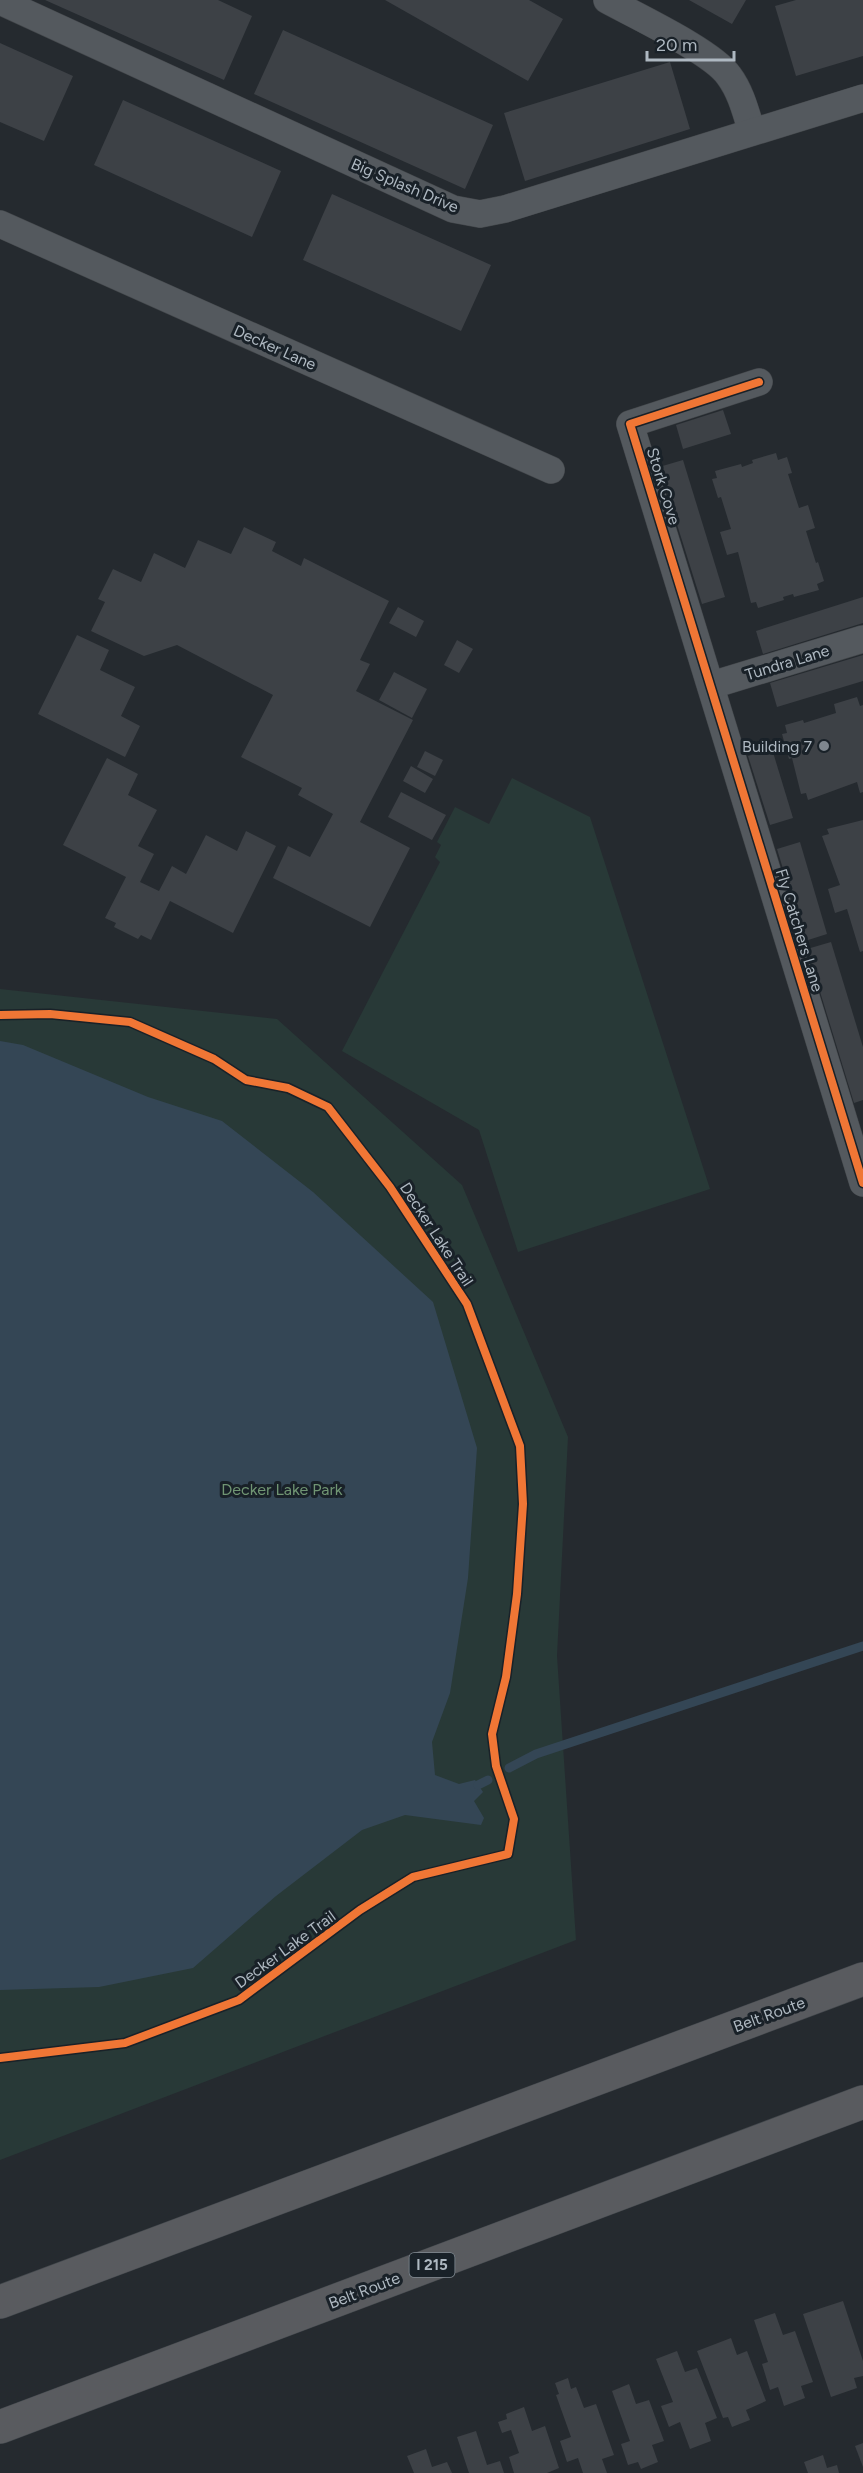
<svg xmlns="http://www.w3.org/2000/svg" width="863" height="2473" font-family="Figtree,sans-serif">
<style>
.green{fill:#283937}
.water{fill:#344655}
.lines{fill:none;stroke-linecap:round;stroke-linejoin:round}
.stream{stroke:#344655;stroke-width:9}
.building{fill:#3d4146}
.street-casing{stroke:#42464a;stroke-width:28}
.highway-casing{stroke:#41464b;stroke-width:34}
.street{stroke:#54595e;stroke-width:27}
.highway{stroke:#595b5f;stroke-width:33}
.cycleway-casing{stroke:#192128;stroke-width:11}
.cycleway{stroke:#f07635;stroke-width:8}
.poi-dot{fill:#7e868e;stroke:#192128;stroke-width:2}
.labels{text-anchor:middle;stroke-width:6;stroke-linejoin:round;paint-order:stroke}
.shield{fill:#192128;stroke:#818b93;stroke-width:1.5}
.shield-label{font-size:15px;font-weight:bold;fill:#aeb8c1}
.street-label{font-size:16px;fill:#aeb8c1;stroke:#192128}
.poi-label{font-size:16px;fill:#aeb8c1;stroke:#192128;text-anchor:end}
.park-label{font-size:16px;fill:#709573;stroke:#192128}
</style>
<rect width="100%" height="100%" fill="#252a2f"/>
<g class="green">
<polygon points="512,778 590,817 710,1189 518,1252 479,1130 342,1051 440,862 435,857 441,845 437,842 455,807 489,824"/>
<polygon points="0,989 277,1019 462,1185 568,1437 557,1656 576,1940 0,2160"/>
</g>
<polygon class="water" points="0,1041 23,1045 148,1097 222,1121 313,1192 433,1302 477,1448 468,1578 450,1693 432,1742 435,1775 459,1784 475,1780 483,1792 474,1801 484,1818 481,1825 405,1815 362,1830 276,1896 193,1968 99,1987 0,1990"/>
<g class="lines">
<g class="stream">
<polyline points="509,1768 536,1754 863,1646"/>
<polyline points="478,1785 488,1780"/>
</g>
</g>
<g class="building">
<polygon points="45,0 218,0 252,16 224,80"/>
<polygon points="385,0 529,0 563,19 528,81"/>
<polygon points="689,0 746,0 732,24"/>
<polygon points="796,0 863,0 863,56 796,76 775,6"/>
<polygon points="283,30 493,125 465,189 254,94"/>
<polygon points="0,43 73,76 44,141 0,122"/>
<polygon points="670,62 690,129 525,181 504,113"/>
<polygon points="123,100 281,171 252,237 94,165"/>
<polygon points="332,194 491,265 461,331 303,260"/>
<polygon points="723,410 731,434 683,449 676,425"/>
<polygon points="776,453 778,460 787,457 792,473 788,474 799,508 808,505 815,528 806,531 816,563 818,562 824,581 817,584 819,590 794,597 793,594 783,597 784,600 758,608 756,602 751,603 738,552 727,555 720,532 731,529 721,497 718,498 712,479 717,478 715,471 741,464 742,467 753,463 752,460"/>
<polygon points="683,460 725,597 702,604 659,467"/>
<polygon points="244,527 276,542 272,551 301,566 304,558 389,601 360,660 370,664 356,691 413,720 360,822 410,848 370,927 273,878 288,846 310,857 333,814 298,795 302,788 241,757 273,695 177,645 144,656 91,631 105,602 98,599 113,569 141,582 154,553 185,568 198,540 231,554"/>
<polygon points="863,597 863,623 763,654 756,631"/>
<polygon points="398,607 424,621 416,637 389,623"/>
<polygon points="77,635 109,650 100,670 135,687 121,716 140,726 125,757 38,714"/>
<polygon points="457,640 473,649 459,673 444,665"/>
<polygon points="863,655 863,681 777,707 770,683"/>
<polygon points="394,672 427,689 412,718 379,700"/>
<polygon points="857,697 860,706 863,705 863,792 860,793 857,782 808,800 806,793 801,794 792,758 789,759 782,734 787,733 785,725 803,720 804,723 836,713 834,704"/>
<polygon points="772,749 793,818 770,825 748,756"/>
<polygon points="425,751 443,760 435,776 417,767"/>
<polygon points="107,758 138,774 128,795 157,810 138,846 154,854 140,882 159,891 172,866 186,874 206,835 237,851 246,831 276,846 233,933 170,901 151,940 141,935 138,939 114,927 116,923 105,918 126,877 63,845"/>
<polygon points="411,766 433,779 425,793 403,781"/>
<polygon points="401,792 446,815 432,840 388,817"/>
<polygon points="863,820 863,951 860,952 847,909 835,913 828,889 840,885 822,836 829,834 827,829"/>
<polygon points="800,842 827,934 805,941 777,849"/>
<polygon points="831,942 863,1047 863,1100 854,1103 807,949"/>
<polygon points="843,2301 863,2361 863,2376 854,2378 857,2388 831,2397 803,2314"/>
<polygon points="775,2313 783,2335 795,2331 813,2382 801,2386 805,2398 784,2406 778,2387 770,2390 762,2364 768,2362 754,2320"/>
<polygon points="731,2338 737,2355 747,2351 766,2401 746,2410 750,2420 732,2427 728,2417 723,2418 697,2351"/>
<polygon points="677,2351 685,2372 697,2368 717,2418 705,2423 711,2441 690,2449 680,2422 669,2427 661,2406 673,2402 656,2359"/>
<polygon points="568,2378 571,2389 576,2387 584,2408 596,2404 614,2455 602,2459 607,2473 583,2473 578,2458 567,2462 560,2441 571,2437 556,2395 559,2394 555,2383"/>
<polygon points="629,2384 636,2404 649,2400 664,2441 652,2445 658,2462 641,2469 638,2462 628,2465 621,2444 630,2441 612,2391"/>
<polygon points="524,2407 532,2431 545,2426 559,2468 547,2473 514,2473 509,2457 519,2453 511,2430 502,2433 498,2422 507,2419 506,2414"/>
<polygon points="476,2431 487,2465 500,2461 504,2473 469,2473 457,2437"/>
<polygon points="863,2443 863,2467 855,2446"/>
<polygon points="426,2449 432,2467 447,2462 452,2473 414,2473 407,2456"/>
<polygon points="823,2455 827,2468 837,2465 839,2473 808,2473 804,2462"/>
</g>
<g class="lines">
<defs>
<g id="street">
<path d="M607 0C636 16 713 52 729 76 741 92 746 113 752 132"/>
<polyline points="0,1 453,209 480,214 505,209 863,98"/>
<polyline points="0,224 551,470"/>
<polyline points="759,382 630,424 863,1183"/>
<polyline points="712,685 863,639"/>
</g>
<g id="highway">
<polyline points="0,2302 863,1979"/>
<polyline points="0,2427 863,2102"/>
</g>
</defs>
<use href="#street" class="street-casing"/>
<use href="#highway" class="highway-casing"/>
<use href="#street" class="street"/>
<use href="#highway" class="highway"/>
<defs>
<g id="cycleway">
<polyline points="759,382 630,424 863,1183"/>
<polyline points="0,1015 50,1014 130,1022 214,1059 246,1080 288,1088 328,1107 390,1187 467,1304 520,1446 523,1504 517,1594 506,1677 492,1734 496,1766 514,1819 508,1854 413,1877 360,1910 239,2000 125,2043 0,2058"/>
</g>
</defs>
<use href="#cycleway" class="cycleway-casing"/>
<use href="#cycleway" class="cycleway"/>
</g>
<circle class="poi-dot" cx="824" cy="746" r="6"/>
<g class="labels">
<rect class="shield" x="409.5" y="2253" width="45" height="24" rx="4.5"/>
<g class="shield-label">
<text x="432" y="2270">I 215</text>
</g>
<g class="street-label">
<text transform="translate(405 185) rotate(23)" y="6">Big Splash Drive</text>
<text transform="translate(275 347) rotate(24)" y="6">Decker Lane</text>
<text transform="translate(664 486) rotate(73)" y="6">Stork Cove</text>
<text transform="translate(787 662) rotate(-17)" y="6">Tundra Lane</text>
<text transform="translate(800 930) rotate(73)" y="6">Fly Catchers Lane</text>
<text transform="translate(437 1234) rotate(57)" y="6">Decker Lake Trail</text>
<text transform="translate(285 1949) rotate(-36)" y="6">Decker Lake Trail</text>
<text transform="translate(769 2014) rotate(-20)" y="6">Belt Route</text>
<text transform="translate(364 2290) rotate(-21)" y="6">Belt Route</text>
</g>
<g class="poi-label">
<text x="812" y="752">Building 7</text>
</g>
<g class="park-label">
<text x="282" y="1495">Decker Lake Park</text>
</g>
</g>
<path d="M647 51v9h87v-9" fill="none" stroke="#aeb8c1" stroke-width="3"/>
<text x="656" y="51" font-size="18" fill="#aeb8c1" stroke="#192128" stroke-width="4.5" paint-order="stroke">20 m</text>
</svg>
